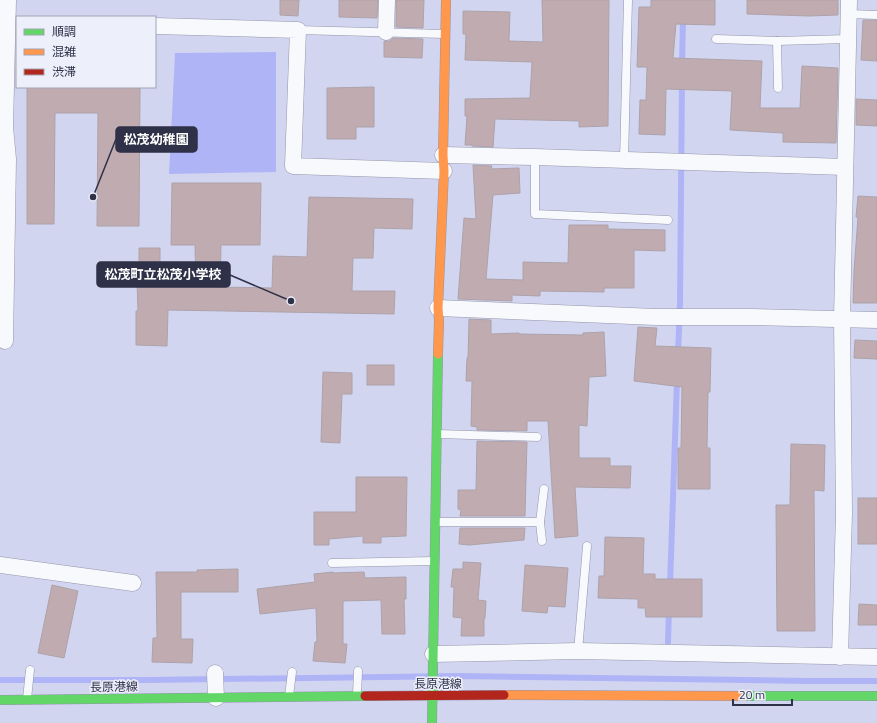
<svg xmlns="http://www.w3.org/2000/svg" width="877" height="723" font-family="'Titillium Web','Noto Sans JP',sans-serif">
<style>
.water{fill:#afb4f7}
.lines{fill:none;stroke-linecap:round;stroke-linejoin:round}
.stream{stroke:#afb4f7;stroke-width:6}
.building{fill:#c0acb0;stroke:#ada2aa}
.lane-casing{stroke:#9395aa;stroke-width:9}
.street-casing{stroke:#9395aa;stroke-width:17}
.fast-casing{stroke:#9395aa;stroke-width:10}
.slow-casing{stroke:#9395aa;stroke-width:10}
.jam-casing{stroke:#9395aa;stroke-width:10}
.lane{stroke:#f8f9fd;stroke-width:8}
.street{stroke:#f8f9fd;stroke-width:16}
.fast{stroke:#63d668;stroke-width:9}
.slow{stroke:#ff974d;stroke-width:9}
.jam{stroke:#b3261e;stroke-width:9}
.labels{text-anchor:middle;stroke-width:3;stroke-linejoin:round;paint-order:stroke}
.street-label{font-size:12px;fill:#2f3148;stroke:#edeffb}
.leader{fill:none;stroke:#2f3148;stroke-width:1.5}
.callout-dot{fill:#2f3148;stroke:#edeffb;stroke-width:1.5}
.callout{fill:#2f3148;stroke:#2f3148;stroke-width:1.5}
.callout-label{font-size:13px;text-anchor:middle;font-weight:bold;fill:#fff}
</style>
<rect width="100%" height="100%" fill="#d2d5ef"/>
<polygon class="water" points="276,52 276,172 169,174 175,53"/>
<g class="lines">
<g class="stream">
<polyline points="682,66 683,18"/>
<polyline points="678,354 680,304 682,82"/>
<polyline points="670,586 677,380"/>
<polyline points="668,642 669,609"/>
<polyline points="0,680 148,680 459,676 809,681 877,681"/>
</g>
</g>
<g class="building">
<polygon points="280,0 299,0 298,16 280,15"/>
<polygon points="339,0 378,0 377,18 339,17"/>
<polygon points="396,0 424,0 423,28 396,27"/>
<polygon points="542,0 609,0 608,126 579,127 579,121 495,119 493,147 472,146 472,145 465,145 467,116 465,116 465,99 530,98 532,62 465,60 466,34 463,34 463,11 510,12 509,41 543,42"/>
<polygon points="651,0 715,0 715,25 676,24 673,58 762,61 760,108 800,108 802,66 838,68 836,143 783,142 783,133 730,130 732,91 666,89 665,135 639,134 640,100 646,100 647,67 637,67 639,7 651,7"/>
<polygon points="747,0 838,0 838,15 809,16 747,14"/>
<polygon points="863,20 877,20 877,61 861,60"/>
<polygon points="393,38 423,39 422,58 384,57 384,41 390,41"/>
<polygon points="27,87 140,87 139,226 97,226 98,113 55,113 54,224 27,224"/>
<polygon points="374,87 374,127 356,127 356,139 327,139 327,88"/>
<polygon points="856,99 877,100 877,126 856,125"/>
<polygon points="473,165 492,166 491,169 519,168 520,193 493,195 486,279 523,280 523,262 568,263 569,225 608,225 608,229 665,230 665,251 634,250 634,288 604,288 604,292 540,291 540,296 512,295 512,301 458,299 464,218 476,219"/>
<polygon points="172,183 261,183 260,245 221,245 220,287 272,288 273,256 307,257 309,197 413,199 412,229 374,228 373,258 353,258 352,291 395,291 394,314 168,310 167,346 136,345 136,311 138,311 137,281 139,281 139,248 160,248 160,280 161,286 196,286 195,245 171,245"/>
<polygon points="858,196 877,197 877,303 853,303 854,271 858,217 856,217"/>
<polygon points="469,319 491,320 491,334 519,333 519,334 583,335 583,333 604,332 606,376 589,377 587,426 579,425 579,458 610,458 610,466 631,466 630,488 575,487 578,536 555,538 548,421 527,421 527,431 477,430 477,427 471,426 472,381 466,381 467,358 468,358"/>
<polygon points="638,327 657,328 655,346 711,348 710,392 708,392 707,448 710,448 710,489 678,489 678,448 681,448 682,387 634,381"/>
<polygon points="855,340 877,341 877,359 854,358"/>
<rect x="367" y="365" width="27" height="20"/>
<polygon points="323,372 352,373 352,394 342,394 340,443 321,442"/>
<polygon points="477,441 527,442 525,516 460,516 461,510 458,509 458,490 476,490"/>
<polygon points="791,444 825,445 824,491 814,490 815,631 777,631 776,505 790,505"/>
<polygon points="356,477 407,477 406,536 381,537 381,543 363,543 363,536 329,539 329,545 314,545 314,512 356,512"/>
<rect x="858" y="498" width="19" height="46"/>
<polygon points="460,528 525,528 524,540 469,545 459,544"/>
<polygon points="605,537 644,538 643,574 655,574 655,579 702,579 702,617 646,617 645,608 638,608 638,599 598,598 599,576 604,576"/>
<polygon points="463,562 481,563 478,600 486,601 485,618 484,618 484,636 461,636 462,618 453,617 454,587 451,587 453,569 463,569"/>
<polygon points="525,565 568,568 565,607 548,606 547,613 522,611"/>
<polygon points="238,569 238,592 181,592 181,639 193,639 192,663 152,662 153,638 157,638 156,572 197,572 197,570"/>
<polygon points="333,572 333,573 364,572 365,578 406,577 406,599 404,599 405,634 382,634 381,600 343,601 343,644 347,644 345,663 313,661 315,642 317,642 316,608 260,614 257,589 315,582 314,574"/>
<polygon points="52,585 78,591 64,658 38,653"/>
<polygon points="859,604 877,605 877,625 858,625"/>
</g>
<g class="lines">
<defs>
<g id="lane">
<polyline points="849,14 877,15"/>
<polyline points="298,30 444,34"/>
<polyline points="716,39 777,41 848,39"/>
<polyline points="777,41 778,88"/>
<polyline points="535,157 535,214 668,220"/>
<polyline points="624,160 628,0"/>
<polyline points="438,434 537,437"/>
<polyline points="436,522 540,522"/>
<polyline points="542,541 540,522 544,489"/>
<polyline points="332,563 434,561"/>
<polyline points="578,651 587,546"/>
<polyline points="357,695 358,671"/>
<polyline points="289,696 292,672"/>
<polyline points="27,699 30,670"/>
</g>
<g id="street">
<polyline points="155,26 298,30 293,166 444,171"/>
<polyline points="386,32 387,0"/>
<polyline points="443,155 535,157 845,167"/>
<polyline points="438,308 656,317 751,317 877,320"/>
<polyline points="5,341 8,159 5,127 8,0"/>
<polyline points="0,565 133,583"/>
<polyline points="433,654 578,651 877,657"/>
<polyline points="840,657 844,513 842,319 849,0"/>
<polyline points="215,673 216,698"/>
</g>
<g id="fast">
<polyline points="744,696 877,696"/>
<polyline points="0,700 365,696"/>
<polyline points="432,723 438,354"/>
</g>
<g id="slow">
<polyline points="438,354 439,321 438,308 444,171 443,155 446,0"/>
<polyline points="504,695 744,696"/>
</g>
<polyline id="jam" points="365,696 504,695"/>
</defs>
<use href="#lane" class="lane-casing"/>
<use href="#street" class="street-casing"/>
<use href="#fast" class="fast-casing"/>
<use href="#slow" class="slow-casing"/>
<use href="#jam" class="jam-casing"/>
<use href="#lane" class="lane"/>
<use href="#street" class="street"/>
<use href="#fast" class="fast"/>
<use href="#slow" class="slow"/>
<use href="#jam" class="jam"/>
</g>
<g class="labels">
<g class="street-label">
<text x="438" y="688">長原港線</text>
<text transform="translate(114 687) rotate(-1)" y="4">長原港線</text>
</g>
</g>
<path class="leader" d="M93 197L116 139M291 301L230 275"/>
<g class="callout-dot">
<circle cx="93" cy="197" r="4"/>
<circle cx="291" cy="301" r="4"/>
</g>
<g class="callout">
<rect x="116" y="127" width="81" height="25" rx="4"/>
<rect x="97" y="262" width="133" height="25" rx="4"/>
</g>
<g class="callout-label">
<text x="156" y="144">松茂幼稚園</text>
<text x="163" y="279">松茂町立松茂小学校</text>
</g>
<rect x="16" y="16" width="140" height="72" fill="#edeffb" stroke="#a1a3b3"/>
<rect x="24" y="29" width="20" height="6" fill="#63d668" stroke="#a1a3b3"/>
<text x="52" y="36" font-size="12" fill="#2f3148">順調</text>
<rect x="24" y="49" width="20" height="6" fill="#ff974d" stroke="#a1a3b3"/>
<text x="52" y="56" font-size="12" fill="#2f3148">混雑</text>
<rect x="24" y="69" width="20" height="6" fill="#b3261e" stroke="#a1a3b3"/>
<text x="52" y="76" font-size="12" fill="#2f3148">渋滞</text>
<path d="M733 699v6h59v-6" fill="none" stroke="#2f3148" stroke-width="2"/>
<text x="739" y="699" font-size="12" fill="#2f3148" stroke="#edeffb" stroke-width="3" paint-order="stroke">20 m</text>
</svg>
